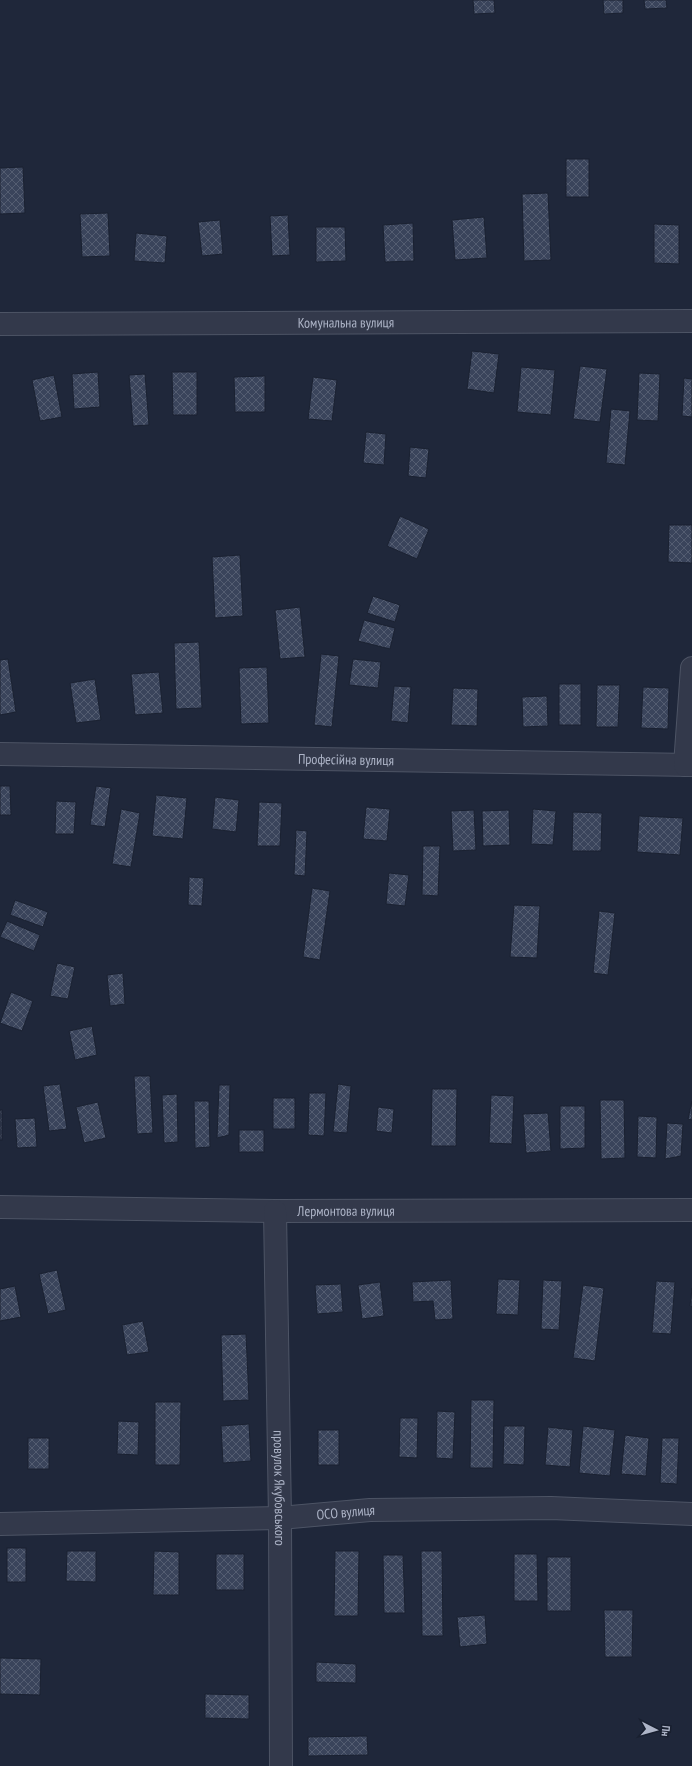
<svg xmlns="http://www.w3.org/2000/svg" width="692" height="1766" font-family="'PT Sans Narrow',sans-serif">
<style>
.building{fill:url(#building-cross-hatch);stroke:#1a2131}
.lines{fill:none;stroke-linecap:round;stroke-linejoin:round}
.minor-casing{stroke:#4d5465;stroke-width:24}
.minor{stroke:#33394b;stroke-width:22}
.labels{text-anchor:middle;stroke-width:3.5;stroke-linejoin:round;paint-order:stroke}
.street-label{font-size:14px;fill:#adb4c7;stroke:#181f2f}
</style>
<defs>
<pattern id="building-cross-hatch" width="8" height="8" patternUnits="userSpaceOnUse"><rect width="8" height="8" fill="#3a445b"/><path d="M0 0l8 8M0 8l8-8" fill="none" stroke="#545d71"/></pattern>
</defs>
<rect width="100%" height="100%" fill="#1f273a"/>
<g class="building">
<polygon points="473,0 494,0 495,13 474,14"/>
<polygon points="603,0 623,0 623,13 604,14"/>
<polygon points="644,0 666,0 667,8 645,9"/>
<rect x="566" y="159" width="23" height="38"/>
<polygon points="23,167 25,213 0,214 0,168"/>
<polygon points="548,193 551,260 524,261 522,194"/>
<polygon points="108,213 110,256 82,257 80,214"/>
<polygon points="288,215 290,255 272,256 270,216"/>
<polygon points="484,217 487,258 455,260 452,220"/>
<polygon points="220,220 223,254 202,256 198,222"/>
<polygon points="413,223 414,261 385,262 383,225"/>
<polygon points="654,224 679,225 679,264 654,263"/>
<polygon points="316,227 345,227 346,261 316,262"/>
<polygon points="136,233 167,236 165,263 134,261"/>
<polygon points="472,351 499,354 494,393 467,389"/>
<polygon points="580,366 607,369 600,422 573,419"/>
<polygon points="521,367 555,370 551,415 517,412"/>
<polygon points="98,372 100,407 74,409 72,374"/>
<polygon points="172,372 197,372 197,415 173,415"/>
<polygon points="639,373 660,374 658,421 637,420"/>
<polygon points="145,374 149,425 133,426 129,375"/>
<polygon points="54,375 62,417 40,421 32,380"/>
<polygon points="265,376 265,412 235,412 234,377"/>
<polygon points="313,377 337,380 332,421 308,419"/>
<polygon points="684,378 692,379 692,417 682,416"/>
<polygon points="611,409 630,411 625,465 606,463"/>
<polygon points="366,432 386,434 384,465 363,463"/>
<polygon points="410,447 429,449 426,478 408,476"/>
<polygon points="400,516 429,529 417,559 387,546"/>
<polygon points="669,525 692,525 692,563 668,562"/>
<polygon points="240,555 243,616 215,618 212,557"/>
<polygon points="373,596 400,605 395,622 367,613"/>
<polygon points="300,607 305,657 280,659 275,610"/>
<polygon points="364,620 395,628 390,649 358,641"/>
<polygon points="199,642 202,708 176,709 174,643"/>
<polygon points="321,654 339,656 332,727 314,725"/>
<polygon points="8,659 16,712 0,715 0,660"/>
<polygon points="353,659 381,662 378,688 349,685"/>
<polygon points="267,667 269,723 241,724 239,668"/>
<polygon points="159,672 163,713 135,715 131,674"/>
<polygon points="95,679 101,720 76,723 70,683"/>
<rect x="559" y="684" width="22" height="41"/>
<polygon points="597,685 620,685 618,727 596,727"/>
<polygon points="394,686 411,687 408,723 391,721"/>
<polygon points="643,687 669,688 668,729 641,728"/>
<polygon points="453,688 478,689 477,726 451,725"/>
<polygon points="547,696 548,726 523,727 522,697"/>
<polygon points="0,786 10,786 11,815 0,815"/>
<polygon points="96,786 111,788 105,827 90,825"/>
<polygon points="156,795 187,798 183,839 152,836"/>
<polygon points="215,797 239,800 236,832 212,829"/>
<polygon points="56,801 76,802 74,834 55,834"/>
<polygon points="259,802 282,803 280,846 257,846"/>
<polygon points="366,807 390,809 387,841 363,839"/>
<polygon points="121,809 140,813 131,867 112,864"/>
<polygon points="533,809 556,811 553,845 531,844"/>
<polygon points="474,810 476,850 453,851 451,811"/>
<polygon points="509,810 510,845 483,846 482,811"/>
<polygon points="573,812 602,813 601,851 572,851"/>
<polygon points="639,816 683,818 680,855 637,852"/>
<polygon points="296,830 307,831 305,876 294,875"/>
<polygon points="423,846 440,846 438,896 422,895"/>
<polygon points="389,873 409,875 405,906 386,904"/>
<polygon points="189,877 204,878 202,906 188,905"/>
<polygon points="312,888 330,891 320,960 303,957"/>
<polygon points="15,900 48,912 43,927 10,915"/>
<polygon points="514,905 540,906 537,958 510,957"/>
<polygon points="599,911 615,913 608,975 593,973"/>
<polygon points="7,921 40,935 34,951 0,937"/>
<polygon points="57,963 75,967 68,999 50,996"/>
<polygon points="123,973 125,1004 110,1006 107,975"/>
<polygon points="11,992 33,1001 22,1031 0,1023"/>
<polygon points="92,1026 97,1055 75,1060 69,1031"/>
<polygon points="134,1076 150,1076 153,1133 137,1134"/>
<polygon points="60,1084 67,1129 49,1131 43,1086"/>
<polygon points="338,1084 351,1086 347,1133 333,1132"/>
<polygon points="219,1085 230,1085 229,1135 217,1138"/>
<polygon points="432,1089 457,1089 456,1146 431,1146"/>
<polygon points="309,1093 326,1093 324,1136 308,1135"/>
<polygon points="177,1094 178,1142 164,1143 162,1095"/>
<polygon points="491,1095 514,1096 512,1144 489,1143"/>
<rect x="273" y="1098" width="22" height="31"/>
<polygon points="600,1100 624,1100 625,1158 601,1159"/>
<polygon points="194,1101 209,1101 210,1147 195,1148"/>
<polygon points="692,1101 692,1120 688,1119"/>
<polygon points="98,1102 106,1138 84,1143 76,1107"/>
<polygon points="560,1106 585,1106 585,1148 560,1149"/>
<polygon points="378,1107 394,1109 392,1133 376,1131"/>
<rect x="0" y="1110" width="2" height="30"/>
<polygon points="548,1113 551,1151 526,1153 523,1114"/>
<polygon points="638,1116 657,1117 656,1158 637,1157"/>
<polygon points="35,1118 37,1147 17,1148 15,1119"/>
<polygon points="667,1123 683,1124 681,1156 665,1159"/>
<rect x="239" y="1130" width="25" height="22"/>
<polygon points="57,1270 66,1310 48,1314 39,1274"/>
<polygon points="498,1279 520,1280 518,1315 496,1314"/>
<polygon points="451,1280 453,1319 435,1320 433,1301 413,1302 412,1282"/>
<polygon points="543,1280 562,1281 559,1330 541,1329"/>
<polygon points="656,1281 675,1282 671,1334 652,1333"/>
<polygon points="380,1282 384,1316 362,1319 358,1285"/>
<polygon points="341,1284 343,1312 317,1314 315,1285"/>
<polygon points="583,1285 604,1288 595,1361 573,1358"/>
<polygon points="15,1286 21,1317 0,1321 0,1289"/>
<polygon points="692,1288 692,1307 690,1306"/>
<polygon points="143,1321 149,1352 127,1355 122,1325"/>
<polygon points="246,1334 249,1400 223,1401 221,1335"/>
<polygon points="471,1400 494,1400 493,1468 470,1468"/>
<polygon points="155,1402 181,1402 180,1465 155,1465"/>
<polygon points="437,1411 455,1412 453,1459 436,1458"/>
<polygon points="400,1418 418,1418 417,1458 399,1457"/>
<polygon points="118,1421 139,1422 138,1455 117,1454"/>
<polygon points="249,1424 251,1461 223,1463 221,1426"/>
<polygon points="504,1426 525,1426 524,1465 503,1464"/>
<polygon points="583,1426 615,1430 610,1476 579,1473"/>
<polygon points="548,1427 573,1430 570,1467 545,1465"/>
<rect x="318" y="1430" width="21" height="35"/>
<polygon points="625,1435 649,1438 646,1476 621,1474"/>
<rect x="28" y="1438" width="21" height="31"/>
<polygon points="662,1438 679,1438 677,1484 660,1483"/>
<rect x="7" y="1548" width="19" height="34"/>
<polygon points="67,1551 96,1551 96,1582 66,1581"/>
<polygon points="154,1551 179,1552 179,1595 153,1595"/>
<polygon points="335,1551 359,1551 358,1616 334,1616"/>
<polygon points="421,1551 442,1551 443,1636 422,1636"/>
<rect x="216" y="1554" width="28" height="36"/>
<polygon points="514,1554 537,1554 538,1601 514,1601"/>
<polygon points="383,1555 403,1555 405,1613 384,1613"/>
<rect x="547" y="1557" width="24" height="54"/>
<polygon points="604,1610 633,1610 632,1657 605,1657"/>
<polygon points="485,1615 487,1644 460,1647 457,1617"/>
<polygon points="0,1658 41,1659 40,1695 0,1694"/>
<polygon points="316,1662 356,1664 356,1683 316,1682"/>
<polygon points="205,1694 249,1695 249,1719 205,1718"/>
<polygon points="367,1736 368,1755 308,1756 308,1737"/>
</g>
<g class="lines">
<defs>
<g id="minor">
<path id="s1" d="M0 324 692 321"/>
<path id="s2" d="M0 754 692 765"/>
<polyline points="685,765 692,668"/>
<path id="s3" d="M0 1207 275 1211 692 1210"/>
<path id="s4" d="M275 1211 280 1518 281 1766"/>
<path id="s5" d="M0 1524 280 1518 370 1510 551 1508 692 1514"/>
</g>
</defs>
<use href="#minor" class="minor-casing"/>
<use href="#minor" class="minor"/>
</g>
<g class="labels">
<g class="street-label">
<text dy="5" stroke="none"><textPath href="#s1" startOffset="346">Комунальна вулиця</textPath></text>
<text dy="5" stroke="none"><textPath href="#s2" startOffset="346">Професійна вулиця</textPath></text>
<text dy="5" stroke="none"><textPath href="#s3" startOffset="346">Лермонтова вулиця</textPath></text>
<text dy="5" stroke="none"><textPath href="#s4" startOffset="277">провулок Якубовського</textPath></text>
<text dy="5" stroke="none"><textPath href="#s5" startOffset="346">ОСО вулиця</textPath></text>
</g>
</g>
<g transform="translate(656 1730) rotate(96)" stroke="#181f2f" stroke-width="3" paint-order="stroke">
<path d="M0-3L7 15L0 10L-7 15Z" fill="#adb4c7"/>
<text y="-6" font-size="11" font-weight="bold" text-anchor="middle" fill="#adb4c7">Пн</text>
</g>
</svg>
